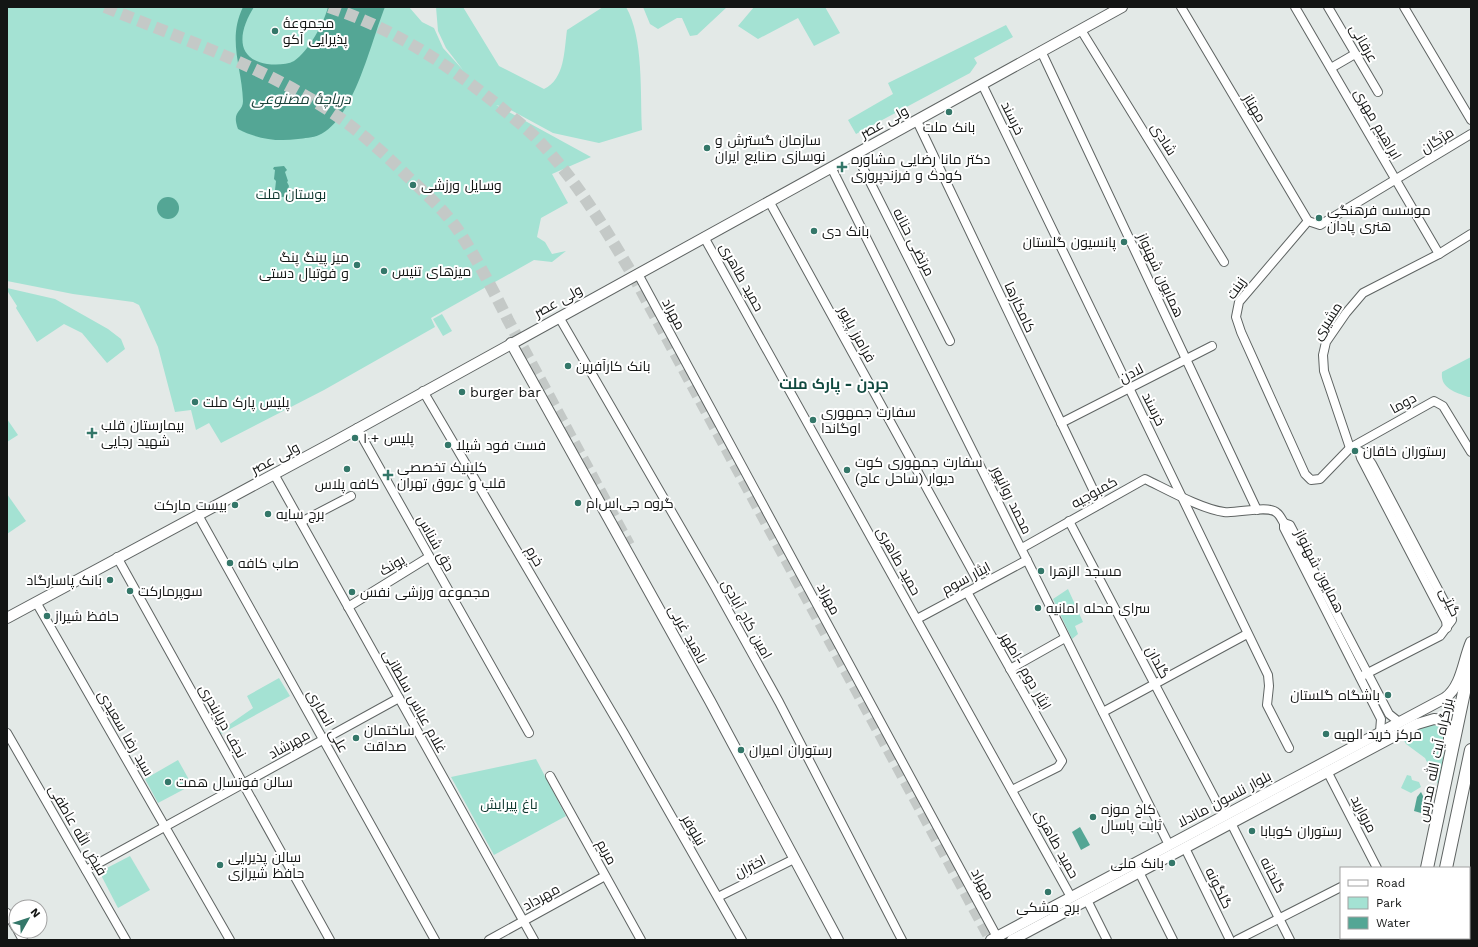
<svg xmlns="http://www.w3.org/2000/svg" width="1478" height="947" font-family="'Work Sans',Cairo,sans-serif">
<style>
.green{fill:#a4e2d3}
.water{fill:#54a695}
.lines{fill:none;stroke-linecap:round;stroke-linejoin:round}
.highway-tunnel{stroke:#c4c9c7;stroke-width:12;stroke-dasharray:12 6;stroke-linecap:butt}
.minor-casing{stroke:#5f6463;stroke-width:10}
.major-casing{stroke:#5f6463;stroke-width:12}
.highway-casing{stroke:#5f6463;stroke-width:14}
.minor{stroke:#fff;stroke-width:8}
.major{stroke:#fff;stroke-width:10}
.highway{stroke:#fff;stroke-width:12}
.poi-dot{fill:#347769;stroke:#fff;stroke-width:1.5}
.labels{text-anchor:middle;stroke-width:4;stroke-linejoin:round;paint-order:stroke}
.poi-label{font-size:14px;fill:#131514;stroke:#fff;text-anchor:start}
.street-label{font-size:14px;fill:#131514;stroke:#fff}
.park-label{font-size:14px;fill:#0e362e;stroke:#fff}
.water-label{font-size:15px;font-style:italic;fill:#1b423a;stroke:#fff}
.neighbourhood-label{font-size:15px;font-weight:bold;fill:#114a40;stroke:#fff}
</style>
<rect width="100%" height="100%" fill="#e3e9e7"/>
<g class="green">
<path d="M7 7H409L422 22 434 28 443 48 463 70 446 48 438 31 436 7H463L499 66 544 89C565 79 564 51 567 30L603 7H626C644 38 640 94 642 130L599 143 553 133 507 108 496 105 591 157 552 174 568 203 541 218 537 237 545 242 552 254 566 251 552 262 534 260 431 318 435 327 324 390 221 443 209 423 196 430 191 410 175 412 158 347 139 305 133 302 73 294 7 281Z"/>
<polygon points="643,7 727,7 697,35 690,36 682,18 677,18 658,29 650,24"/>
<polygon points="754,7 825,7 840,33 814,46 798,18 758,39 738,26"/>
<polygon points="1006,25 1013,37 974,58 977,63 970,73 856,134 848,120 893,94 888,83"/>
<polygon points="7,288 55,299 108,329 121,339 125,349 107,363 82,333 64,324 37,342 16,308 17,306 8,292 7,292"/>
<polygon points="442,314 452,331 443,336 433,319"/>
<path d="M1471 357V397H1468C1456 392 1440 389 1442 372Z"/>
<polygon points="7,419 18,435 7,442"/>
<polygon points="7,494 26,521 7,534"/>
<polygon points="1068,589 1083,622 1075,626 1078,634 1072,639 1053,599"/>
<polygon points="279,678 290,696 221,734 220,731 253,708 247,696"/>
<polygon points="1432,722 1444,725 1446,738 1439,786 1425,758 1406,744 1402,737"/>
<polygon points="536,759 566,816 494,855 451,777"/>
<polygon points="178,760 192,785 158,803 145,779"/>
<polygon points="1407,775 1411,776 1412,780 1419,782 1421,787 1411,793 1401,788"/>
<polygon points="130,856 150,890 118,908 102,877 103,870"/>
</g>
<g class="water">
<path d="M243 7H254C240 29 233 58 267 64 275 65 287 65 294 61 308 52 324 23 328 7H385C371 41 354 120 319 135 313 138 304 138 298 139 277 142 257 139 238 129 231 110 243 113 243 101 242 67 227 40 243 7Z"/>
<polygon points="284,166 287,170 285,172 288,181 287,182 289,186 287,193 288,196 276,198 278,194 275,190 276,181 274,179 275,170 273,169 274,167"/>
<circle cx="168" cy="208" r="11"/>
<polygon points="1421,792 1424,798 1421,813 1414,811 1417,797"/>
<polygon points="1080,827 1090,845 1081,850 1072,832"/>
</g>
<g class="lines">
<g class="highway-tunnel">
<path d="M105 7C184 40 269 68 340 118 364 135 387 156 408 177 425 193 445 211 458 230 477 259 493 290 508 320L629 545"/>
<path d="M329 7C394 29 446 63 499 106 513 118 527 128 540 142 577 181 606 230 634 277L991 940"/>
</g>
<defs>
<g id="minor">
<polyline points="1181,7 1308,221"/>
<polyline points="1295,7 1439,254"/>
<polyline points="1328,7 1378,92"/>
<polyline points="1404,7 1471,120"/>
<polyline points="1081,30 1224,262"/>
<polyline points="1041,51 1257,510"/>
<polyline points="1331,68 1355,54"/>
<polyline points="982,84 1268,675 1269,686 1267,705 1289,748"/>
<polyline points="917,121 1100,504"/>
<polyline points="1471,134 1320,225 1308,221 1239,302 1236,317 1241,332 1305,474 1311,480 1320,479 1350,448 1434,401 1443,406 1471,452"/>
<polyline points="856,154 950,341"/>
<polyline points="831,167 1169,845"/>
<polyline points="769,201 980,585"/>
<polyline points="704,237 1071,897"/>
<polyline points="638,274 997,937"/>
<polyline points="559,317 714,585 779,702 902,940"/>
<polyline points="423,391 624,733 742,940"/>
<polyline points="1061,423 1212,346"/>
<polyline points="357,428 529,733"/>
<polyline points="1350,448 1365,454 1372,464 1451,614 1452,620 1440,636 1360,677"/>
<polyline points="1350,448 1324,371 1323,355 1326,342 1346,313 1363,293 1439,254 1471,234"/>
<polyline points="1359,451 1361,458 1446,621 1447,628"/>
<polyline points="274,474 534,940"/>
<polyline points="198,515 435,940"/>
<polyline points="1069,521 1224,816"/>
<polyline points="301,522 351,496"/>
<polyline points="1284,523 1284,528 1381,719 1380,732"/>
<polyline points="1284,523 1290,525 1389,714 1399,722"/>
<path d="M1022 548 1145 479C1166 489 1201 509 1224 512 1237 514 1268 504 1277 513 1280 515 1282 520 1284 523"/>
<polyline points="117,557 330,940"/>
<polyline points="967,592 1062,761 1058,767 1012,790"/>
<polyline points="36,602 230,940"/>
<polyline points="348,607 429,557"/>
<polyline points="917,619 1027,560"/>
<polyline points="1010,669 1065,638"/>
<polyline points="1103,712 1247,634"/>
<polyline points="7,733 126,940"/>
<polyline points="1327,771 1377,868"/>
<polyline points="550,776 641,940"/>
<polyline points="1231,823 1290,940"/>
<polyline points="1185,848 1230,940"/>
<polyline points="86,870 399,698"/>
<polyline points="1139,872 1173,940"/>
<polyline points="718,897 794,859"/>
<polyline points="1087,900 1107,940"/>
<polyline points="7,913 16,928"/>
<polyline points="18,931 23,940"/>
<polyline points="489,940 605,876"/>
<polyline points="1237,940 1341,887"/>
</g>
<g id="major">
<polyline points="511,343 710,701 838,940"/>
<polyline points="7,618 332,443 1122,7"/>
<path d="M991 940 1445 698C1462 686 1463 660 1471 642"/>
<polyline points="1012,940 1417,724 1434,719 1443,720 1449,727 1449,743"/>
</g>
<g id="highway">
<polyline points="1427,868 1471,659"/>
<polyline points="1446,868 1471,750"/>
<polyline points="1402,940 1403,938"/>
<polyline points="1427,940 1428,938"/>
</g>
</defs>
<use href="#minor" class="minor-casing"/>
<use href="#major" class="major-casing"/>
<use href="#highway" class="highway-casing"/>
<use href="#minor" class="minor"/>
<use href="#major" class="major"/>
<use href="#highway" class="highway"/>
</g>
<g class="poi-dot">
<circle cx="275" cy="31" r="4"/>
<circle cx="949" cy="112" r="4"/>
<circle cx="707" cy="148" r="4"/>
<path d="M840 161h4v4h4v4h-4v4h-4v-4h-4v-4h4z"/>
<circle cx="413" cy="185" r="4"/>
<circle cx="1319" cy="218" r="4"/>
<circle cx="814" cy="231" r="4"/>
<circle cx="1124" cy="242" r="4"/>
<circle cx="357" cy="265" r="4"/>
<circle cx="384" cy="271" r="4"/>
<circle cx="568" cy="366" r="4"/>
<circle cx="462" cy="392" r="4"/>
<circle cx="195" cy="402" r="4"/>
<circle cx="813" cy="420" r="4"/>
<path d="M90 427h4v4h4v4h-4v4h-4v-4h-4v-4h4z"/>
<circle cx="355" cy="438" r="4"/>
<circle cx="448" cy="445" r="4"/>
<circle cx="1355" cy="451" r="4"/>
<circle cx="347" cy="469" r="4"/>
<circle cx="847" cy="470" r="4"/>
<path d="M386 469h4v4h4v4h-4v4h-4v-4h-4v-4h4z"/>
<circle cx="578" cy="503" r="4"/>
<circle cx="235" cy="505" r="4"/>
<circle cx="268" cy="514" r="4"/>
<circle cx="230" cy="563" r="4"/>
<circle cx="1041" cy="571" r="4"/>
<circle cx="110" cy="580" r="4"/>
<circle cx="130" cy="591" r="4"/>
<circle cx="352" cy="592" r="4"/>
<circle cx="1038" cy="608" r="4"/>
<circle cx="47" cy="616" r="4"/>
<circle cx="1388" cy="695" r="4"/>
<circle cx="1326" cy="734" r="4"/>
<circle cx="356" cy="738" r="4"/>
<circle cx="741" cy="750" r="4"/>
<circle cx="168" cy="782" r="4"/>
<circle cx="1093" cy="817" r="4"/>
<circle cx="1252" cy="831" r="4"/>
<circle cx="1172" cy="863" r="4"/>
<circle cx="220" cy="865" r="4"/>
<circle cx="1048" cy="892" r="4"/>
</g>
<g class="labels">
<g class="poi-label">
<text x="283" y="28">مجموعهٔ<tspan x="283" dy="16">پذیرایی آکو</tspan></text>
<text x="949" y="132" text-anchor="middle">بانک ملت</text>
<text x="715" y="145">سازمان گسترش و<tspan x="715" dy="16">نوسازی صنایع ایران</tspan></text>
<text x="851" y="164">دکتر مانا رضایی مشاوره<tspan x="851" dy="16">کودک و فرزندپروری</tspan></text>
<text x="421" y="190">وسایل ورزشی</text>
<text x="1327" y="215">موسسه فرهنگی<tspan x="1327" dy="16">هنری پادان</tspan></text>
<text x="822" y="236">بانک دی</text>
<text x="1116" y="247" text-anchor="end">پانسیون گلستان</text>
<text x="349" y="262" text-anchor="end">میز پینگ پنگ<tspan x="349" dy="16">و فوتبال دستی</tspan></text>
<text x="392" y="276">میزهای تنیس</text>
<text x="576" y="371">بانک کارآفرین</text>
<text x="470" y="397">burger bar</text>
<text x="203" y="407">پلیس پارک ملت</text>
<text x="821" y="417">سفارت جمهوری<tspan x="821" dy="16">اوگاندا</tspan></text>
<text x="101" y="430">بیمارستان قلب<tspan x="101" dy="16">شهید رجایی</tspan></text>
<text x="363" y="443">پلیس +۱۰</text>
<text x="456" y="450">فست فود شیلا</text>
<text x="1363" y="456">رستوران خاقان</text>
<text x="855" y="467">سفارت جمهوری کوت<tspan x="855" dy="16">دیوار (ساحل عاج)</tspan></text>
<text x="397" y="472">کلینیک تخصصی<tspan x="397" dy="16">قلب و عروق تهران</tspan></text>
<text x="347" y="489" text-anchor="middle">کافه پلاس</text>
<text x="586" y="508">گروه جی‌اس‌ام</text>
<text x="227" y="510" text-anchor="end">بیست مارکت</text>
<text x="276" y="519">برج سایه</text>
<text x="238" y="568">صاب کافه</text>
<text x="1049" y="576">مسجد الزهرا</text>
<text x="102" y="585" text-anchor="end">بانک پاسارگاد</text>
<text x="138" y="596">سوپرمارکت</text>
<text x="360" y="597">مجموعه ورزشی نفس</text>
<text x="1046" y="613">سرای محله امانیه</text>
<text x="55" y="621">حافظ شیراز</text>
<text x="1380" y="700" text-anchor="end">باشگاه گلستان</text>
<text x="364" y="735">ساختمان<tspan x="364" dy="16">صداقت</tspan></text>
<text x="1334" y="739">مرکز خرید الهیه</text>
<text x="749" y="755">رستوران امیران</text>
<text x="176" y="787">سالن فوتسال همت</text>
<text x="1101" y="814">کاخ موزه<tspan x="1101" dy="16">ثابت پاسال</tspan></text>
<text x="1260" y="836">رستوران کوبابا</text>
<text x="228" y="862">سالن پذیرایی<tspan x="228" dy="16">حافظ شیرازی</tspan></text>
<text x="1164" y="868" text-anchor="end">بانک ملی</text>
<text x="1048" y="912" text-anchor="middle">برج مشکی</text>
</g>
<g class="street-label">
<text transform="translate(1364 43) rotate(60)" y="5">عرفانی</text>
<text transform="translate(1255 108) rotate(59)" y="5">مهناز</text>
<text transform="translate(1013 118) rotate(64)" y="5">خرسند</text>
<text transform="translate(884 122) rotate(-29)" y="5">ولی عصر</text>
<text transform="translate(1378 124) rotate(60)" y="5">ابراهیم مهری</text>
<text transform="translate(1164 139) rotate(58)" y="5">شادی</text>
<text transform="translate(1437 140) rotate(-32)" y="5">مژگان</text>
<text transform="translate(914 242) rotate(63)" y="5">مرتضی حنانه</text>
<text transform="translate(1161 275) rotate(65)" y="5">همایون شهنواز</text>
<text transform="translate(742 277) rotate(61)" y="5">حمید طاهری</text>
<text transform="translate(1236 288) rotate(-55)" y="5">زینت</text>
<text transform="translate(558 301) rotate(-29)" y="5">ولی عصر</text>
<text transform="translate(1020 307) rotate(65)" y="5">کامکارها</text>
<text transform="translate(674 314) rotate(62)" y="5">مهراد</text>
<text transform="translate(1327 321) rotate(-57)" y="5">مشیری</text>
<text transform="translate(857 334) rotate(61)" y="5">فرامرز پایور</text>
<text transform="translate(1131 373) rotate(-27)" y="5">لادن</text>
<text transform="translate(1403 403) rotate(-29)" y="5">دوما</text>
<text transform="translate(1154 409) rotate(64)" y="5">خرسند</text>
<text transform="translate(275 458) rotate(-28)" y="5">ولی عصر</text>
<text transform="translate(1094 492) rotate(-29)" y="5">کمبوجیه</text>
<text transform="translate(1012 500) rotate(64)" y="5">محمد روانپور</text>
<text transform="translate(436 543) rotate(61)" y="5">حق شناس</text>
<text transform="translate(535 556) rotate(60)" y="5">خرم</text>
<text transform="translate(899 561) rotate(61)" y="5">حمید طاهری</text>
<text transform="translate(392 565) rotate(-31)" y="5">پونک</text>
<text transform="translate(1320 571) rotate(63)" y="5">همایون شهنواز</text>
<text transform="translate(966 578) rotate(-28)" y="5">ایثار سوم</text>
<text transform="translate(829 599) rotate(62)" y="5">مهراد</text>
<text transform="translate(1450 602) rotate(64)" y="5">گیتی</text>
<text transform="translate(747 619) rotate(61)" y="5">امین کاج آبادی</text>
<text transform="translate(688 634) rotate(61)" y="5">ناهید غربی</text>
<text transform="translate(1158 662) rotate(62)" y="5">گلدان</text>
<text transform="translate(1026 671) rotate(60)" y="5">ایثار دوم -اطهر</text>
<text transform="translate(415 701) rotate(61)" y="5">غلام عباس سلطانی</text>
<text transform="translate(223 721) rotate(61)" y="5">نجف دریابندری</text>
<text transform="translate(328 721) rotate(61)" y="5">علی انصاری</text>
<text transform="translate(126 733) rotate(60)" y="5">سید رضا سعیدی</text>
<text transform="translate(289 744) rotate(-29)" y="5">مهرشاد</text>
<text transform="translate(1435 760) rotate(-78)" y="5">بزرگراه آیت الله مدرس</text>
<text transform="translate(1224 799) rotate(-28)" y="5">بلوار نلسون ماندلا</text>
<text transform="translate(1364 814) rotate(63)" y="5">مروارید</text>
<text transform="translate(78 830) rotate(60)" y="5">فیض الله عاطفی</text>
<text transform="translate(694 830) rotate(60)" y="5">نیلوفر</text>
<text transform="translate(1057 844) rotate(61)" y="5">حمید طاهری</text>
<text transform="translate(607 852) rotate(61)" y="5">مریم</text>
<text transform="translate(750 866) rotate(-27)" y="5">اختران</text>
<text transform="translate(1273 875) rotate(63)" y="5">گلخانه</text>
<text transform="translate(983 884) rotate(62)" y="5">مهراد</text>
<text transform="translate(1219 888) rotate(64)" y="5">گلگونه</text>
<text transform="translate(541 897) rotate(-29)" y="5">مهرداد</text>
</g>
<g class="park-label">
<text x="291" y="199">بوستان ملت</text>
<text x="509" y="809">باغ پیرایش</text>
</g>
<g class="water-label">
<text x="301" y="104">دریاچهٔ مصنوعی</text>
</g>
<g class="neighbourhood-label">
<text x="834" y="389">جردن - پارک ملت</text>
</g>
</g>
<rect width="1478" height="947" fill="none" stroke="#131514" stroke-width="16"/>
<rect x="1340" y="867" width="130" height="72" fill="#ffffff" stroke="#a1a1a1"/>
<rect x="1348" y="880" width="20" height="6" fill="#ffffff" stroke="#a1a1a1"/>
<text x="1376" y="887" font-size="12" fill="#131514">Road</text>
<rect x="1348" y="897" width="20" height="12" fill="#a4e2d3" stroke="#a1a1a1"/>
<text x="1376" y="907" font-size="12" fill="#131514">Park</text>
<rect x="1348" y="917" width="20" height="12" fill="#54a695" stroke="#a1a1a1"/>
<text x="1376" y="927" font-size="12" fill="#131514">Water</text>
<g transform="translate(28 919) rotate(51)"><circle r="19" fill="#ffffff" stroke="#a1a1a1"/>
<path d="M0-3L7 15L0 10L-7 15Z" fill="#347769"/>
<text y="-6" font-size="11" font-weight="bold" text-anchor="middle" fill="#131514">N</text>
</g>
</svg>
